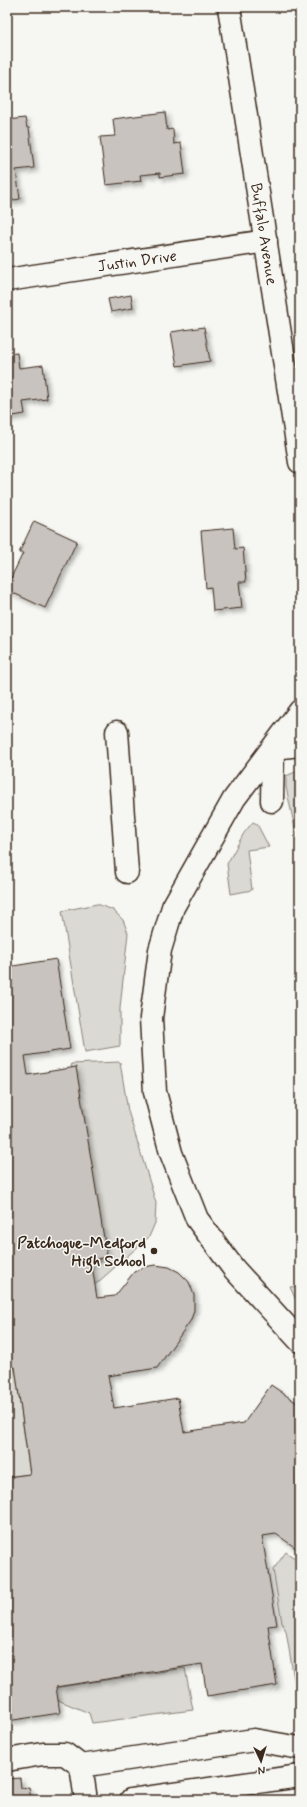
<svg xmlns="http://www.w3.org/2000/svg" width="307" height="1807" font-family="Mynerve,sans-serif">
<style>
.green{fill:#dad9d3;stroke:#8a8278}
.building{fill:#c8c3be;stroke:#3b2a1e;filter:url(#shadow)}
.lines{fill:none;stroke-linecap:round;stroke-linejoin:round}
.minor-casing{stroke:#3b2a1e;stroke-width:25}
.minor{stroke:#f6f6f2;stroke-width:22}
.poi-dot{fill:#3b2a1e;stroke:#f6f6f2;stroke-width:1.5}
.labels{text-anchor:middle;stroke-width:3;stroke-linejoin:round;paint-order:stroke}
.street-label{font-size:16px;fill:#3b2a1e;stroke:#f6f6f2}
.poi-label{font-size:16px;font-weight:bold;fill:#3b2a1e;stroke:#f6f6f2;text-anchor:end}
</style>
<defs>
<filter id="shadow"><feDropShadow dx="3.5" dy="3.5" stdDeviation="2" flood-color="#0004"/></filter>
</defs>
<rect width="100%" height="100%" fill="#f6f6f2"/>
<filter id="ink" filterUnits="userSpaceOnUse"><feTurbulence type="fractalNoise" baseFrequency=".025" numOctaves="2"/><feDisplacementMap in="SourceGraphic" scale="8" xChannelSelector="R" yChannelSelector="G"/><feConvolveMatrix kernelMatrix="1 2 1 2 8 2 1 2 1" color-interpolation-filters="sRGB"/></filter>
<g filter="url(#ink)">
<g class="green">
<polygon points="300,770 300,852 286,787 286,776"/>
<polygon points="253,822 257,824 269,847 247,850 252,890 231,894 227,864 244,833"/>
<polygon points="97,904 113,910 123,920 128,933 120,1008 120,1046 85,1052 62,911"/>
<polygon points="120,1062 128,1111 156,1203 155,1223 149,1237 88,1291 85,1267 100,1262 71,1064"/>
<polygon points="300,1286 300,1309 290,1287"/>
<polygon points="15,1367 30,1474 7,1477 7,1368"/>
<polygon points="286,1552 300,1562 300,1695 298,1695 296,1691 286,1631 282,1623 273,1570"/>
<polygon points="185,1668 193,1710 92,1723 89,1713 53,1698 52,1688"/>
</g>
<g class="building">
<polygon points="165,112 167,130 173,129 174,144 181,143 185,174 160,177 160,173 140,175 141,181 106,185 100,137 115,136 113,119"/>
<polygon points="25,118 27,128 29,128 34,168 16,170 20,199 7,201 7,120"/>
<polygon points="131,295 133,308 111,312 108,299"/>
<polygon points="204,327 210,361 177,366 171,332"/>
<polygon points="17,353 19,368 43,365 47,399 23,402 25,414 7,417 7,354"/>
<polygon points="34,521 77,541 45,608 7,590 7,586 23,553 19,553"/>
<polygon points="233,528 235,549 243,548 246,582 239,582 242,608 213,611 211,587 206,588 201,531"/>
<polygon points="56,959 70,1049 25,1056 28,1075 76,1067 107,1257 91,1260 97,1298 115,1296 134,1272 144,1267 155,1265 169,1267 179,1272 189,1282 194,1295 194,1310 191,1320 157,1368 108,1376 114,1408 178,1398 184,1432 244,1423 271,1385 300,1405 300,1430 295,1437 300,1440 300,1551 276,1534 262,1536 277,1625 268,1626 277,1685 207,1696 202,1664 56,1687 60,1713 7,1721 7,1477 30,1474 15,1367 7,1368 7,967"/>
<polygon points="20,1778 21,1788 29,1787 31,1800 7,1800 7,1779"/>
</g>
<g class="lines">
<defs>
<g id="minor">
<polyline points="229,7 300,462"/>
<polyline points="7,280 266,241"/>
<polyline points="300,711 234,799 173,907 160,950 151,1018 155,1092 171,1153 197,1219 234,1269 300,1341"/>
<polyline points="117,732 127,872"/>
<polyline points="272,801 273,748 300,745"/>
<polyline points="7,1760 43,1754 65,1754 81,1766 86,1800"/>
<polyline points="81,1766 254,1740 300,1748"/>
<polyline points="131,1800 300,1776"/>
</g>
</defs>
<use href="#minor" class="minor-casing"/>
<use href="#minor" class="minor"/>
</g>
</g>
<circle class="poi-dot" cx="154" cy="1251" r="4"/>
<g class="labels">
<g class="street-label">
<text transform="translate(265 234) rotate(81)" y="6">Buffalo Avenue</text>
<text transform="translate(137 260) rotate(-8)" y="6">Justin Drive</text>
</g>
<g class="poi-label">
<text x="146" y="1248">Patchogue-Medford<tspan x="146" dy="18">High School</tspan></text>
</g>
</g>
<rect width="307" height="1807" fill="none" stroke="#f6f6f2" stroke-width="24"/>
<rect x="12" y="12" width="283" height="1783" fill="none" stroke="#3b2a1e" stroke-width="1.5" filter="url(#ink)"/>
<g transform="translate(261 1761) rotate(176)" stroke="#f6f6f2" stroke-width="3" paint-order="stroke">
<path d="M0-3L7 15L0 10L-7 15Z" fill="#3b2a1e"/>
<text y="-6" font-size="11" font-weight="bold" text-anchor="middle" fill="#3b2a1e">N</text>
</g>
</svg>
